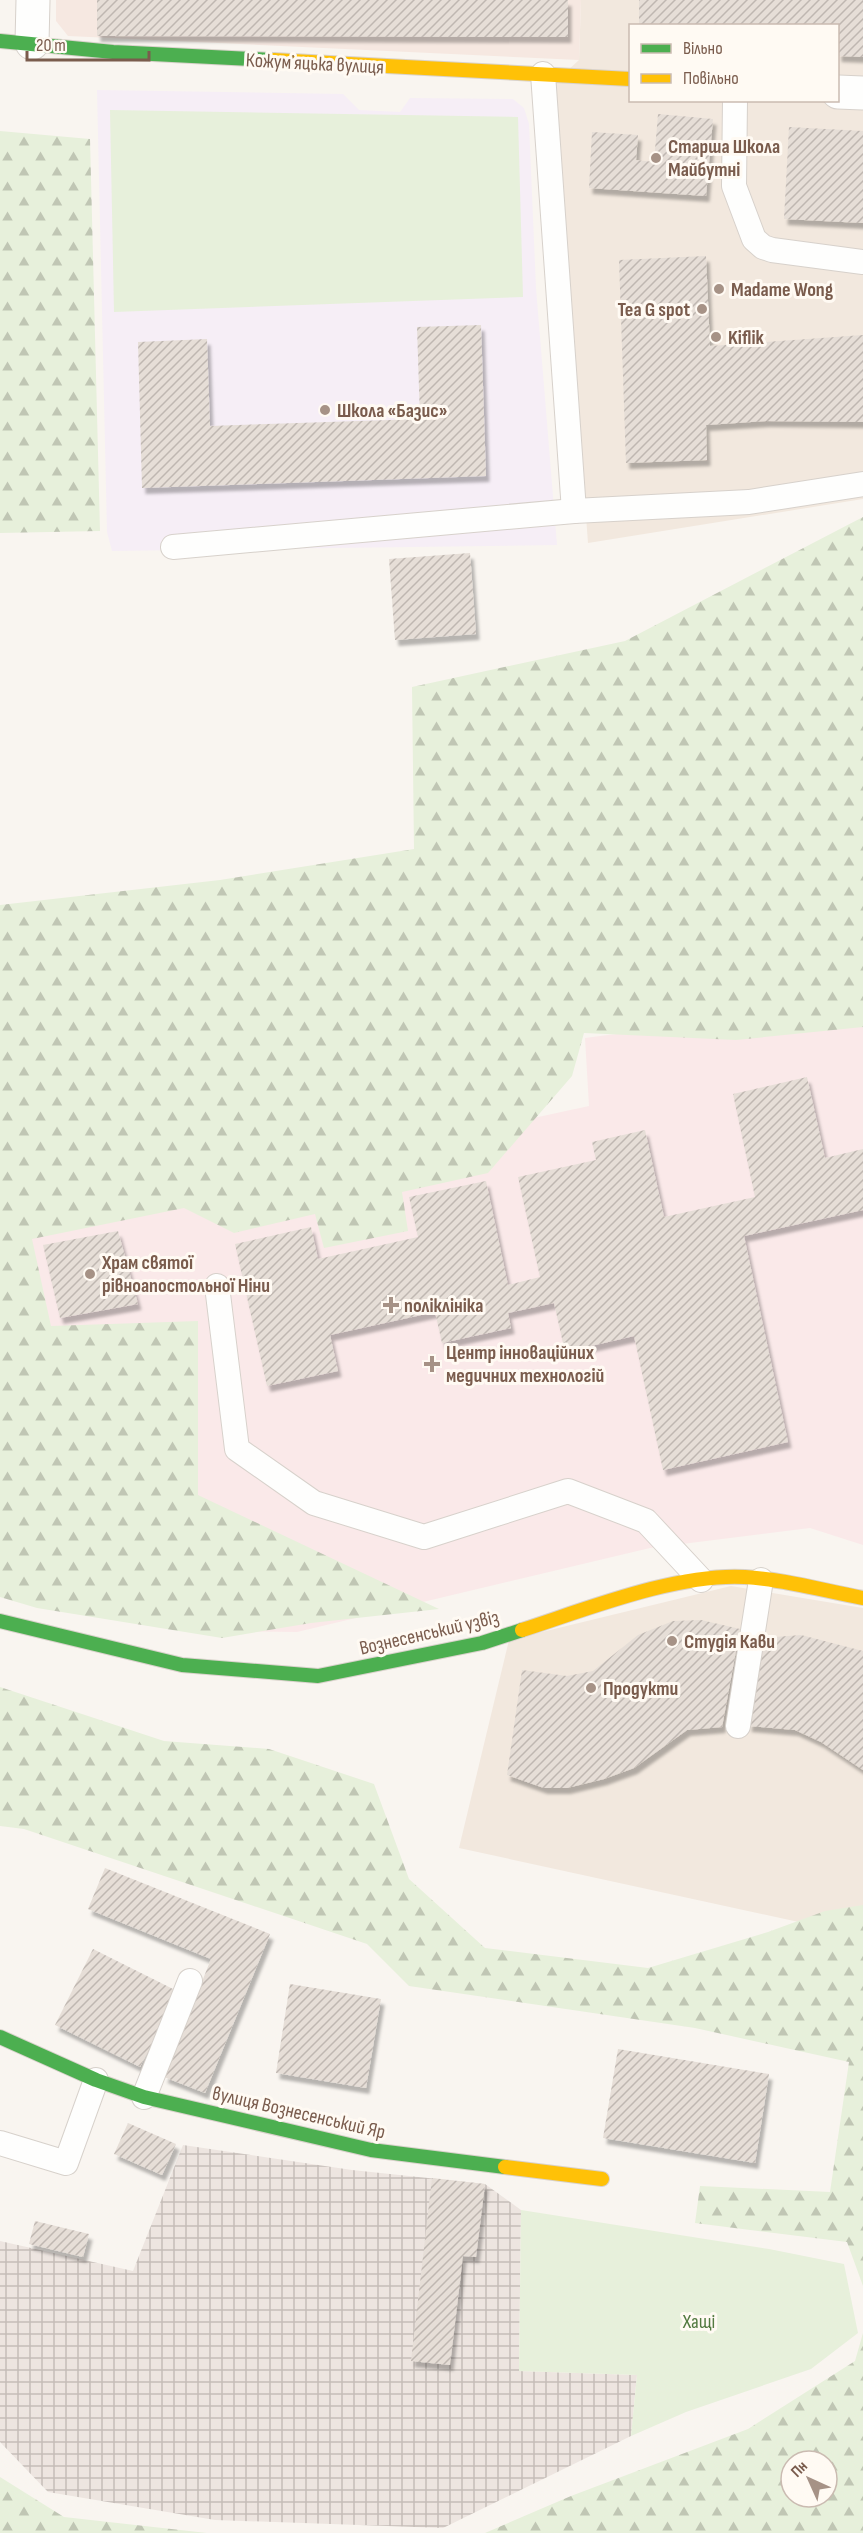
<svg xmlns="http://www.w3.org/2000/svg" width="863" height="2533" font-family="'Sofia Sans Condensed',sans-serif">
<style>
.residential{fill:#f2e8de;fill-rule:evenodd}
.commercial{fill:#f6e8e1}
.industrial{fill:url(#industrial-grid)}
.education{fill:#f6eef6}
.medical{fill:#fae9e9}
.green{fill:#e7f0db}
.forest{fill:url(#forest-firs);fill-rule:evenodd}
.building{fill:url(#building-hatch);filter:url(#shadow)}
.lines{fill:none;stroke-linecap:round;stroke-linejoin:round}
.lane-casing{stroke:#d7d1cb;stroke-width:26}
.street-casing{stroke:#d7d1cb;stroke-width:35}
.fast-casing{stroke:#d9d2cb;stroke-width:16}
.slow-casing{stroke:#d9d2cb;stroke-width:16}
.lane{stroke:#fefefd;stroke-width:24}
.street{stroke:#fefefd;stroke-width:33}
.fast{stroke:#4caf50;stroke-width:14}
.slow{stroke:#ffc107;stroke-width:14}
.poi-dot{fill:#a69286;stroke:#fffaf3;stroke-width:2}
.labels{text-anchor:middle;stroke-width:6;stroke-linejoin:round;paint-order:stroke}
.street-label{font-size:20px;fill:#7a5c4d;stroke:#fffaf3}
.poi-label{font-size:20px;font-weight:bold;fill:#7a5c4d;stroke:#fffaf3;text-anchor:start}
.park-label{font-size:20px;fill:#537a41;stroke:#fffaf3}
</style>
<defs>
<pattern id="industrial-grid" width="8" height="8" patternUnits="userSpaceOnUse" patternTransform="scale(1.5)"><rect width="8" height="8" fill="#ede5e0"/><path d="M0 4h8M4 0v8" fill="none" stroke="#c5bdb8"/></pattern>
<pattern id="forest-firs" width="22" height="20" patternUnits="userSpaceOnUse" patternTransform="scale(1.5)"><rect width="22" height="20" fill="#e7f0db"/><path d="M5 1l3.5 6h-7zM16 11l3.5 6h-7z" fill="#c0c6b4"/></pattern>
<pattern id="building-hatch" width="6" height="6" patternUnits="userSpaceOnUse" patternTransform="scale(1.5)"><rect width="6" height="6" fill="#e6ded7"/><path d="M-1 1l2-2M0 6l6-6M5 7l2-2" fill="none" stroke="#bfb7b1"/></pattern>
<filter id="shadow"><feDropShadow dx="3.5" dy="6" stdDeviation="1.5" flood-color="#0004"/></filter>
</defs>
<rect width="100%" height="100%" fill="#f9f5f0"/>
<g class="residential">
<path d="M581 0H863V499L588 543 554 83 579 60ZM630 26H838V100H630Z"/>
<polygon points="731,1586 863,1608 863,1936 459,1848 509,1640"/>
</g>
<polygon class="commercial" points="56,0 581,0 579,60 68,36 56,21"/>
<polygon class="industrial" points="183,2145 352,2170 485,2184 521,2210 519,2371 637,2375 631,2436 443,2528 215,2520 48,2492 0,2442 0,2241 133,2271"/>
<polygon class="education" points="97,90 343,94 359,110 400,112 410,98 513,99 524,108 529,124 536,288 557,545 112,551 107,532"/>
<polygon class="medical" points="863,1002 863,1545 810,1528 650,1548 297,1632 218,1631 143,1618 0,1200 319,1164 589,1106 585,1038"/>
<g class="green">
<polygon points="110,110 518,117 523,297 114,312"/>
<polygon points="521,2210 769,2249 844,2264 858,2333 811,2369 686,2412 631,2436 637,2375 519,2371"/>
</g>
<g class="forest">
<polygon points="0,131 90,139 100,531 0,533"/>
<polygon points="863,517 863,1027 736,1040 584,1033 572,1076 488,1173 402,1192 408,1231 324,1248 315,1214 234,1233 184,1208 32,1239 51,1326 198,1321 198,1495 439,1609 311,1623 222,1638 37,1608 0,1597 0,905 220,880 414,849 412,687 625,641"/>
<polygon points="0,1687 164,1741 269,1749 374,1784 409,1879 485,1948 648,1968 768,1932 825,1911 863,1905 863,2286 847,2242 695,2223 700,2186 830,2192 849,2062 695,2028 409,1986 367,1944 24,1829 0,1826"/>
<path d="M863 2333V2533H485L571 2496 748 2429 855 2361ZM791 2461H827V2497H791Z"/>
<polygon points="0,2477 64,2517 207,2533 0,2533"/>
</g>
<g class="building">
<polygon points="97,0 568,0 568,37 97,36"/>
<polygon points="639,0 863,0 863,57 838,56 838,26 639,26"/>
<polygon points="658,114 713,119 706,196 589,188 592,132 638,135 636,160 654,162"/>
<polygon points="789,127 863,131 863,223 784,219"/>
<polygon points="706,256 710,346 863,335 863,422 766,421 706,425 707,460 626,463 619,260"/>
<polygon points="481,325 486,476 142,488 138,342 207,339 210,426 420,419 417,327"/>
<polygon points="470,553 476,634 395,640 389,559"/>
<polygon points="807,1077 825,1158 863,1149 863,1210 744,1236 788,1442 663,1470 634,1336 565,1352 554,1303 508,1313 511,1328 442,1343 435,1312 330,1335 338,1371 267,1386 235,1244 311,1227 318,1259 418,1237 409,1197 486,1181 508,1285 540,1277 518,1177 596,1160 592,1142 645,1130 664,1217 755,1197 733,1094"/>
<polygon points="118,1231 138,1304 60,1318 43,1245"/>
<polygon points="701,1620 740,1629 722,1727 687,1730 634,1768 604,1779 567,1788 544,1788 507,1775 522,1670 567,1676 593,1671 638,1635 673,1621"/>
<polygon points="801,1635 863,1651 863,1770 821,1742 795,1730 748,1726 762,1638"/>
<polygon points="105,1868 270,1934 205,2093 164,2077 211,1959 88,1909"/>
<polygon points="93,1949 179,1992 140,2067 55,2025"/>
<polygon points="290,1984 381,1999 366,2088 276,2073"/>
<polygon points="618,2049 769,2074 755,2163 603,2138"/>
<polygon points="128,2123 176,2144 162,2175 114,2154"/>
<polygon points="432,2178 485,2184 476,2257 463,2256 450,2365 411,2361"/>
<polygon points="35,2221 89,2234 83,2257 29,2244"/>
</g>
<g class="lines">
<defs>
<g id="lane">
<polyline points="543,74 574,511"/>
<polyline points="735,100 734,186 754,239 763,247 772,250 863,262"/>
<polyline points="173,547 574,511 749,502 863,484"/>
<polyline points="217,1286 237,1449 314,1503 424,1537 568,1491 646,1521 701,1580"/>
<polyline points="738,1726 761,1580"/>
<polyline points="144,2097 190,1981"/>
<polyline points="0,2143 66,2163 96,2080"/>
</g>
<g id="street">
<polyline points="32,43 33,0"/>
<polyline points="838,92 863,93"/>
</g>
<g id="fast">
<polyline points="0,41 113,52 273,60"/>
<polyline points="0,1621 182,1665 318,1676 482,1643 522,1630"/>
<polyline points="0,2037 96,2080 144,2097 371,2150 505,2167"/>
</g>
<g id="slow">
<polyline points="273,60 630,79"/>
<path d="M522 1630C587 1609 677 1573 745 1577 783 1579 825 1591 863 1598"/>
<polyline points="505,2167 602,2179"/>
</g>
</defs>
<use href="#lane" class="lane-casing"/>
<use href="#street" class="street-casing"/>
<use href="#fast" class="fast-casing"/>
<use href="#slow" class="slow-casing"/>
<use href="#lane" class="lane"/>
<use href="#street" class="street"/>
<use href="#fast" class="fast"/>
<use href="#slow" class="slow"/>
</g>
<g class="poi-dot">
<circle cx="656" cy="158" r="6"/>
<circle cx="719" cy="289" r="6"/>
<circle cx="702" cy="309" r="6"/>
<circle cx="716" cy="337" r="6"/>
<circle cx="325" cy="410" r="6"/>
<circle cx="90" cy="1274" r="6"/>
<path d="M388 1296h6v6h6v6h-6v6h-6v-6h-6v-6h6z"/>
<path d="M429 1355h6v6h6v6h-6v6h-6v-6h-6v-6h6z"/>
<circle cx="672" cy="1641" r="6"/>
<circle cx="591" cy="1688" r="6"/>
</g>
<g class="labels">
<g class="street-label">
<text transform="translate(315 63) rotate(3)" y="7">Кожумʼяцька вулиця</text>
<text transform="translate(429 1632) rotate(-13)" y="7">Вознесенський узвіз</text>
<text transform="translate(299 2112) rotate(13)" y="7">вулиця Вознесенський Яр</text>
</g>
<g class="poi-label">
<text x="668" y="153">Старша Школа<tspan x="668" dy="23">Майбутні</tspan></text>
<text x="731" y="296">Madame Wong</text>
<text x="690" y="316" text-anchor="end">Tea G spot</text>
<text x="728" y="344">Kiflik</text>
<text x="337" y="417">Школа «Базис»</text>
<text x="102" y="1269">Храм святої<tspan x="102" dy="23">рівноапостольної Ніни</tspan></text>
<text x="404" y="1312">поліклініка</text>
<text x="446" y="1359">Центр інноваційних<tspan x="446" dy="23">медичних технологій</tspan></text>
<text x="684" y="1648">Студія Кави</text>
<text x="603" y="1695">Продукти</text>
</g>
<g class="park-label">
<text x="699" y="2328">Хащі</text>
</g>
</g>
<rect x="629" y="24" width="210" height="78" fill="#fffaf3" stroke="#cabbb1" stroke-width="1.5"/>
<rect x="641" y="44" width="30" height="9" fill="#4caf50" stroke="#cabbb1" stroke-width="1.5"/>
<text x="683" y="54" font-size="18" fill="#7a5c4d">Вільно</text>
<rect x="641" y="74" width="30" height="9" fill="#ffc107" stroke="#cabbb1" stroke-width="1.5"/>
<text x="683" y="84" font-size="18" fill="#7a5c4d">Повільно</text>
<g transform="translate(809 2479) rotate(315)"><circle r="28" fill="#fffaf3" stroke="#cabbb1" stroke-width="1.5"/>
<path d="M0-4.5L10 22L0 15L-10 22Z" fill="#a69286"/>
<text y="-9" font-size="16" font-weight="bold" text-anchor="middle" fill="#7a5c4d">Пн</text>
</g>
<path d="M27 51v9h122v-9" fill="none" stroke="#7a5c4d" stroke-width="3"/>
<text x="36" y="51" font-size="18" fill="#7a5c4d" stroke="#fffaf3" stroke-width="4.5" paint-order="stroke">20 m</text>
</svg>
